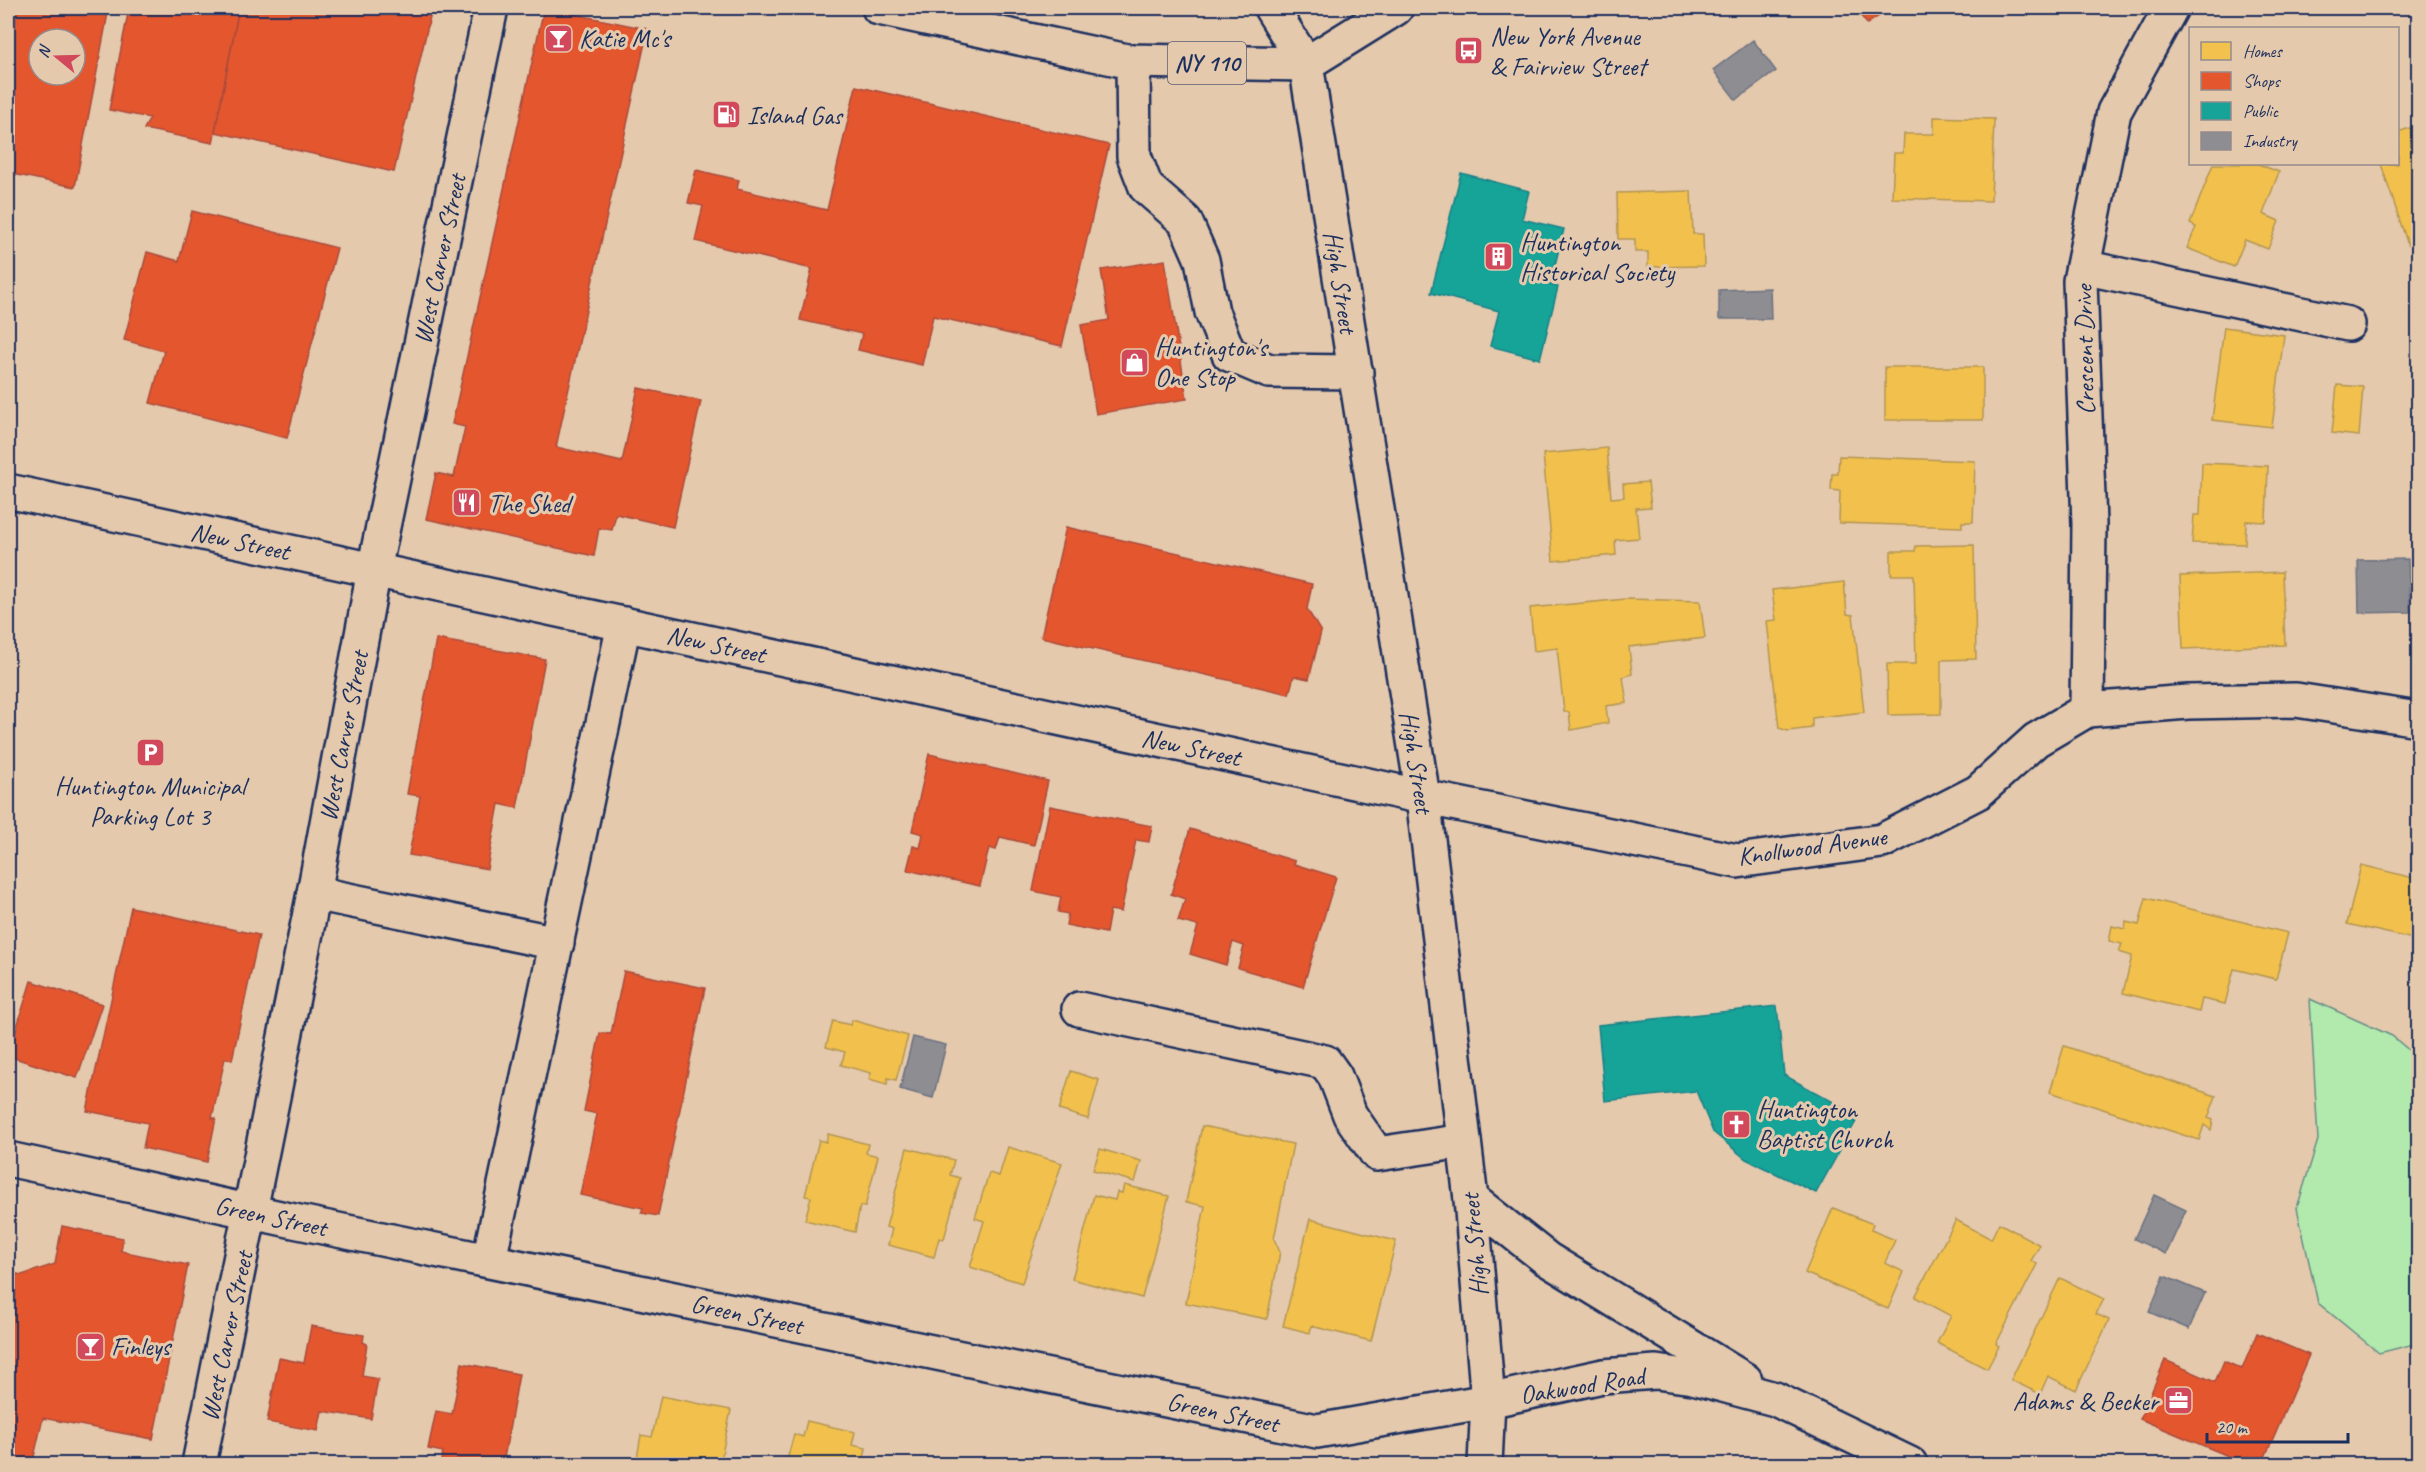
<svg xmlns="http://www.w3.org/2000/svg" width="2426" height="1472" font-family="Caveat,sans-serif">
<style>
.green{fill:#b2eaad;stroke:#668c86;stroke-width:1.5}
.homes{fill:#f2c14e;stroke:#b29553;stroke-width:1.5}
.shops{fill:#e4572e;stroke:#a84b3c;stroke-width:1.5;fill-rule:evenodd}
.public{fill:#17a398;stroke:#188087;stroke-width:1.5}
.industry{fill:#8d8d92;stroke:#6b7182;stroke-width:1.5}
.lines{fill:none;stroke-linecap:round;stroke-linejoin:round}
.minor-casing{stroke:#1b2f5e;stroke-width:38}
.major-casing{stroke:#1b2f5e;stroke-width:38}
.minor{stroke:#e5c9ac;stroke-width:33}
.major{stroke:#e5c9ac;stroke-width:33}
.labels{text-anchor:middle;stroke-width:6;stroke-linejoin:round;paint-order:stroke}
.shield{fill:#e5c9ac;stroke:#585d75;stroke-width:1.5}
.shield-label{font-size:24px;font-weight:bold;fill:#1b2f5e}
.poi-label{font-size:26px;fill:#1b2f5e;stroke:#e5c9ac;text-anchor:start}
.street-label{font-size:26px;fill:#1b2f5e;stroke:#e5c9ac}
</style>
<rect width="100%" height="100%" fill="#e5c9ac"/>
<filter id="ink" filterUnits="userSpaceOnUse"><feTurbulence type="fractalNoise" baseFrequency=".0167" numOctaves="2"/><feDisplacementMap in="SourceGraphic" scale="12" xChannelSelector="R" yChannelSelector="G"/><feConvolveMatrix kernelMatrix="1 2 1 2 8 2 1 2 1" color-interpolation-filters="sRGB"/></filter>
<g filter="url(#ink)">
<polygon class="green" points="2310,999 2392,1036 2418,1058 2418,1343 2379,1353 2318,1303 2297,1208 2318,1140"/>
<g class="homes">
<polygon points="1934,117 1994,119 1991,201 1892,198 1894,153 1903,153 1904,134 1934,134"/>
<polygon points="2418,125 2418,242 2408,245 2381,164 2398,164 2398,132"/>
<polygon points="2213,164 2258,164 2279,172 2263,214 2279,221 2268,249 2245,240 2234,267 2187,248 2196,227 2190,224"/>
<polygon points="1691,191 1693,234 1703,234 1704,266 1648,267 1648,252 1635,252 1635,239 1618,239 1617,193"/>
<polygon points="2224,327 2284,335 2272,427 2212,420"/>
<rect x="1885" y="367" width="98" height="53"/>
<polygon points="2337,385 2363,387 2359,436 2332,433"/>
<polygon points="1607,448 1611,498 1624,497 1623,484 1648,482 1651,507 1636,508 1639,538 1615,540 1616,555 1553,561 1543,454"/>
<polygon points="1839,456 1975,461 1973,522 1962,522 1962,527 1839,523 1840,491 1831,490 1832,474 1838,474"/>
<polygon points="2202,463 2268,466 2266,522 2246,521 2245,544 2192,543 2194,515 2200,515"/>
<polygon points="1974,545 1976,659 1941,660 1941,714 1888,715 1887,664 1916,664 1914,575 1891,575 1891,551 1915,551 1916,546"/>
<polygon points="2282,572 2285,645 2183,649 2180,576"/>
<polygon points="1844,582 1847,614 1853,615 1864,712 1812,718 1812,728 1788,731 1779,728 1767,621 1776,620 1772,590"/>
<polygon points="1626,599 1700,601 1705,638 1629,647 1632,674 1623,677 1627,703 1606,706 1608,723 1571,730 1569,712 1564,712 1557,648 1534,651 1530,608"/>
<polygon points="2361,865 2418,879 2418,940 2347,924"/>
<polygon points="2146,898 2288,933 2276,979 2234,969 2225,1004 2202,999 2199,1012 2123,993 2132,956 2119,952 2122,944 2109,941 2112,926 2125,929 2126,922 2139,925"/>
<polygon points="852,1020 908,1036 896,1080 888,1078 887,1084 869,1079 871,1073 841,1065 845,1052 826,1047 833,1021 851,1025"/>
<polygon points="2064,1046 2216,1096 2208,1118 2213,1120 2211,1130 2204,1125 2199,1140 2050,1092"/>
<polygon points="1071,1071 1099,1080 1088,1119 1059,1110"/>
<polygon points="1202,1126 1293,1144 1274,1239 1280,1252 1267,1319 1186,1303 1205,1206 1186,1202"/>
<polygon points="828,1134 868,1144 866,1153 878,1156 865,1207 860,1206 855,1232 805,1220 811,1197 805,1196 819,1140 826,1142"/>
<polygon points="1008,1147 1062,1163 1022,1283 970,1267 984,1221 975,1218 989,1173 999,1176"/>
<polygon points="907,1148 954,1160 950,1175 960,1178 944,1239 939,1238 934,1257 888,1245 892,1229 886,1227"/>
<polygon points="1100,1149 1141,1161 1135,1182 1093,1170"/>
<polygon points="1124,1185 1169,1196 1142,1298 1072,1279 1094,1195 1115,1200 1117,1192 1122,1193"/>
<polygon points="1833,1208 1873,1224 1871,1230 1895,1240 1885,1263 1904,1272 1888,1309 1805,1273"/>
<polygon points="1310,1219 1396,1241 1371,1341 1311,1326 1310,1333 1283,1326"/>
<polygon points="1956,1220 1991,1239 1999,1223 2040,1245 2031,1261 2037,1264 1996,1344 1999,1346 1987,1369 1937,1343 1951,1316 1915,1297"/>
<polygon points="2060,1278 2104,1299 2096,1314 2109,1320 2076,1390 2048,1376 2040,1394 2011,1380"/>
<polygon points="661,1396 731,1410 720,1464 636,1464 641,1435 652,1437"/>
<polygon points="807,1421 855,1432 852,1445 866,1448 863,1464 786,1464 794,1434 803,1437"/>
</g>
<g class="shops">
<path d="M8 8H109L75 187 8 173ZM39 39H75V75H39Z"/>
<polygon points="129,8 239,8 213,143 144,129 150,118 109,110"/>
<polygon points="239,8 432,8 394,172 215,132"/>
<polygon points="544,8 648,29 556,447 622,462 638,388 701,401 673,527 616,514 612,530 599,528 594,556 426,519 436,473 454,477 465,427 452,424"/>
<polygon points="1855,8 1891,8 1867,24"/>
<polygon points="856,86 1109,145 1062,346 933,316 922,365 858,350 862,334 800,320 812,269 695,241 703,206 688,203 696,170 739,180 737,189 827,210"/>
<polygon points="192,211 337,248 287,438 150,403 164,351 124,340 147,252 179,261"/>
<polygon points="1165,260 1187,399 1096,414 1081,325 1109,320 1101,270"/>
<polygon points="1066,527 1312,584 1307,609 1321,632 1309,679 1294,676 1289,694 1041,637"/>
<polygon points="436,639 545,659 517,808 499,804 487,869 409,855 420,796 407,794"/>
<polygon points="929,754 1048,781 1034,845 1000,837 996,850 989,848 980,886 907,870 913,846 920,848 923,834 912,831"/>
<polygon points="1050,806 1152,826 1149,842 1136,840 1121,912 1110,910 1106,933 1066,925 1068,914 1058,912 1061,897 1033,891"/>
<polygon points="1190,829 1295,861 1294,864 1336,877 1303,987 1238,968 1244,946 1233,942 1226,965 1190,954 1198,926 1178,921 1185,899 1171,894"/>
<polygon points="131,907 259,935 232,1060 225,1058 212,1118 216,1118 207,1162 143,1148 148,1123 87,1111"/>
<polygon points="8,922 15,923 8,955"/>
<polygon points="624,971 705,988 658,1216 641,1213 643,1208 580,1195 597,1114 584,1111 600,1033 611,1034"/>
<polygon points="31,981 102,1004 77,1078 8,1056"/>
<polygon points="62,1226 123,1238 121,1251 188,1265 153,1439 43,1418 33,1461 8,1456 8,1272 22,1275 55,1264"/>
<polygon points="311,1326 364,1335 363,1342 367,1344 362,1376 378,1379 371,1419 322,1411 318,1431 267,1422 279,1358 304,1363"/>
<polygon points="2257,1333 2309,1355 2262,1464 2247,1464 2140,1419 2165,1360 2215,1382 2224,1361 2242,1369"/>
<polygon points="462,1363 519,1374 503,1464 482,1460 481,1464 440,1464 443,1452 428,1449 436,1411 452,1414"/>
</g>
<g class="public">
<polygon points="1461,173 1529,191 1522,219 1564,229 1550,285 1558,287 1540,359 1490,346 1499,311 1431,293"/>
<polygon points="1777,1006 1784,1075 1859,1116 1816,1193 1746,1159 1713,1132 1696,1091 1605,1101 1598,1025"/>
</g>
<g class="industry">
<polygon points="1753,40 1776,71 1736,100 1713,70"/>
<polygon points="1770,288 1771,319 1719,319 1719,290"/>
<polygon points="2408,559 2410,612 2359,613 2358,560"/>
<polygon points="913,1037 946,1045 933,1098 900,1089"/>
<polygon points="2154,1195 2186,1210 2166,1254 2134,1239"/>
<polygon points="2164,1276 2205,1293 2189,1329 2149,1312"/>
</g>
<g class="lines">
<defs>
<g id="minor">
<polyline points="1271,8 1306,64"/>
<polyline points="1133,61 1134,156 1146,187 1185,221 1202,260 1212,312 1229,354 1269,371 1356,372"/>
<polyline points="2083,267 2348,324"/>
<polyline points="8,491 1423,797 1737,861 1882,841 1978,792 2036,740 2087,710 2188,702 2296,700 2418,719"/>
<polyline points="2087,710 2089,524 2080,281 2114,112 2171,8"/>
<polyline points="314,893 557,943"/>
<polyline points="1079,1009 1325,1062 1335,1076 1350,1115 1377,1154 1464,1141"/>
<polyline points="8,1159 294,1221 1317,1431 1488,1401"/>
<polyline points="489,1260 624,624"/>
<polyline points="199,1464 314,893 374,570 491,8"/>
</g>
<g id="major">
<polyline points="879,8 1127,61 1306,64 1396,8"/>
<polyline points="1306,64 1423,797 1471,1199 1488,1401 1485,1464"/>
<polyline points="1471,1199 1547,1259 1745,1380"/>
<polyline points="1488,1401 1603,1376 1656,1372 1693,1377 1775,1399 1910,1464"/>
</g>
</defs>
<use href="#minor" class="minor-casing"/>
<use href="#major" class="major-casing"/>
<use href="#minor" class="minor"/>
<use href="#major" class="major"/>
</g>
</g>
<defs>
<symbol id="bar-square" viewBox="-11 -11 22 22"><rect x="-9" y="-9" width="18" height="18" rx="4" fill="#d1495b" stroke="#e5c9ac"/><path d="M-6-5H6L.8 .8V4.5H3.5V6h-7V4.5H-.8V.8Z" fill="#fff"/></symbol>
<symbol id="bus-square" viewBox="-11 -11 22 22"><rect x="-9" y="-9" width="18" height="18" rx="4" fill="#d1495b" stroke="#e5c9ac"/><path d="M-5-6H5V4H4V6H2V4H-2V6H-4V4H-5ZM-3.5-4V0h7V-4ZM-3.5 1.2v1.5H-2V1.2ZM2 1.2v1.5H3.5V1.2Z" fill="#fff"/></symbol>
<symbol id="fuel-square" viewBox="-11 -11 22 22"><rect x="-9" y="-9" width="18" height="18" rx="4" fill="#d1495b" stroke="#e5c9ac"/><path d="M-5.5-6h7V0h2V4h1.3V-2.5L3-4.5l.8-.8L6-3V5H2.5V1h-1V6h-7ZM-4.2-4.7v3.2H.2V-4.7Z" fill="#fff"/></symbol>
<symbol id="building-square" viewBox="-11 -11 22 22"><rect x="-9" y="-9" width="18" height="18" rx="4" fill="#d1495b" stroke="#e5c9ac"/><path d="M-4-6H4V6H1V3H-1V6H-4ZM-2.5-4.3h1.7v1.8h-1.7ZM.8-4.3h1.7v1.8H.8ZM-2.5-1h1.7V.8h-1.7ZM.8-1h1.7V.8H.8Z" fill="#fff"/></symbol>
<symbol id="shop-square" viewBox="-11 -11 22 22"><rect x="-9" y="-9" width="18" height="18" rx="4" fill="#d1495b" stroke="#e5c9ac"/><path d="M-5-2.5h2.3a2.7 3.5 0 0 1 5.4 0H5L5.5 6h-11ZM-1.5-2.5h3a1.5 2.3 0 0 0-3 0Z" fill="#fff"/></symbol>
<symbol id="restaurant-square" viewBox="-11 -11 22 22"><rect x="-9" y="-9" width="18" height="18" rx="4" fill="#d1495b" stroke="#e5c9ac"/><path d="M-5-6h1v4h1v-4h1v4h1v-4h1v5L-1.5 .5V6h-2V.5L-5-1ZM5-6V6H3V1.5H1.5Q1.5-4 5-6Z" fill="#fff"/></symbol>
<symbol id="parking-square" viewBox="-11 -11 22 22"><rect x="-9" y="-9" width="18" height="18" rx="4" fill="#d1495b" stroke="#e5c9ac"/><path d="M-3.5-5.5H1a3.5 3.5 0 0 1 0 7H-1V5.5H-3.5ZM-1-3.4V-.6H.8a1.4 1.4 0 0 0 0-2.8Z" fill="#fff"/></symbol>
<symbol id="church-square" viewBox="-11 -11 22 22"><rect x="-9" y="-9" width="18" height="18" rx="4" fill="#d1495b" stroke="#e5c9ac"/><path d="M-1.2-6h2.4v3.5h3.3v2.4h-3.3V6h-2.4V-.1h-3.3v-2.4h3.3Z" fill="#fff"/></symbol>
<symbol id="office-square" viewBox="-11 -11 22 22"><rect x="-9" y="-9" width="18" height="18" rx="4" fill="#d1495b" stroke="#e5c9ac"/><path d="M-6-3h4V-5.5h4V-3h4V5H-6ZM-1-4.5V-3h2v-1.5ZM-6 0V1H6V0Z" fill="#fff"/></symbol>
</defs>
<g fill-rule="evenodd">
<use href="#bar-square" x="542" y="22" width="33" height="33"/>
<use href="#bus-square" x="1452" y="34" width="33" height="33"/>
<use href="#fuel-square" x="710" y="98" width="33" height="33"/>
<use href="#building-square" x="1482" y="240" width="33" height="33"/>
<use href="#shop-square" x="1118" y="346" width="33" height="33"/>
<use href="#restaurant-square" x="450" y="486" width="33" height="33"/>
<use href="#parking-square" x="134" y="736" width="33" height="33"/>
<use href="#church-square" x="1720" y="1108" width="33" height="33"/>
<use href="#bar-square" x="74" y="1330" width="33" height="33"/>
<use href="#office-square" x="2162" y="1384" width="33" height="33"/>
</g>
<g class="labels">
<rect class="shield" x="1168" y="42" width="78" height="42" rx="4.5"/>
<g class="shield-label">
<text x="1207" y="71">NY 110</text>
</g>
<g class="poi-label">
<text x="1490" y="45">New York Avenue<tspan x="1490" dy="30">&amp; Fairview Street</tspan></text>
<text x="579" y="47">Katie Mc's</text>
<text x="747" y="124">Island Gas</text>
<text x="1520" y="251">Huntington<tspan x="1520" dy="30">Historical Society</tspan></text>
<text x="1155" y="356">Huntington's<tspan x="1155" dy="30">One Stop</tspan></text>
<text x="488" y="512">The Shed</text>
<text x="150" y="795" text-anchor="middle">Huntington Municipal<tspan x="150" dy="30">Parking Lot 3</tspan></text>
<text x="1757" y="1118">Huntington<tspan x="1757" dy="30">Baptist Church</tspan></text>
<text x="111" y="1355">Finleys</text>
<text x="2158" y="1410" text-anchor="end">Adams &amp; Becker</text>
</g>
<g class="street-label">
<text transform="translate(439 259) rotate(-78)" y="9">West Carver Street</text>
<text transform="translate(1341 282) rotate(81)" y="9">High Street</text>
<text transform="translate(2084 350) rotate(-91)" y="9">Crescent Drive</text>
<text transform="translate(240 541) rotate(12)" y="9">New Street</text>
<text transform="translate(716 644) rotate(12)" y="9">New Street</text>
<text transform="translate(343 736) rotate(-79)" y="9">West Carver Street</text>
<text transform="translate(1191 747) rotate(12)" y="9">New Street</text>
<text transform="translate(1417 762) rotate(81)" y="9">High Street</text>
<text transform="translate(1812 846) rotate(-8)" y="9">Knollwood Avenue</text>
<text transform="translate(271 1216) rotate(12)" y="9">Green Street</text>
<text transform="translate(1474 1245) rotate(-95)" y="9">High Street</text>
<text transform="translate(747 1314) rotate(12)" y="9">Green Street</text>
<text transform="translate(226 1336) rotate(-78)" y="9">West Carver Street</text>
<text transform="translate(1582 1385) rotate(-9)" y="9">Oakwood Road</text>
<text transform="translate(1223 1412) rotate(12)" y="9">Green Street</text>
</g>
</g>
<rect width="2426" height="1472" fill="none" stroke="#e5c9ac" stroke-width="30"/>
<rect x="15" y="15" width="2396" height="1442" fill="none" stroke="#1b2f5e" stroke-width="2" filter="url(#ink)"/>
<rect x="2189" y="27" width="210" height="138" fill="#e5c9ac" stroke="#948b8d" stroke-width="1.5"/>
<rect x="2201" y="42" width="30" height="18" fill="#f2c14e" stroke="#948b8d" stroke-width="1.5"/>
<text x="2243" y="57" font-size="18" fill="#1b2f5e">Homes</text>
<rect x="2201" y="72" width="30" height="18" fill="#e4572e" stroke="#948b8d" stroke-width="1.5"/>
<text x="2243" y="87" font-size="18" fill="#1b2f5e">Shops</text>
<rect x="2201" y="102" width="30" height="18" fill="#17a398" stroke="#948b8d" stroke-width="1.5"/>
<text x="2243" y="117" font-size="18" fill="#1b2f5e">Public</text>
<rect x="2201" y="132" width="30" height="18" fill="#8d8d92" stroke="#948b8d" stroke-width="1.5"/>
<text x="2243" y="147" font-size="18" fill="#1b2f5e">Industry</text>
<g transform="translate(57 57) rotate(289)"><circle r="28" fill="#e5c9ac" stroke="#948b8d" stroke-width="1.5"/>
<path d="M0-4.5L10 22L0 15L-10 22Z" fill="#d1495b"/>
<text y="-9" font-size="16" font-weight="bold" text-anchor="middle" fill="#1b2f5e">N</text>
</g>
<path d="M2207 1433v9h141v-9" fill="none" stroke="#1b2f5e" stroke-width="3"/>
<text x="2216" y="1433" font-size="18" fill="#1b2f5e" stroke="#e5c9ac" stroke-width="4.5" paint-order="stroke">20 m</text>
</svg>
